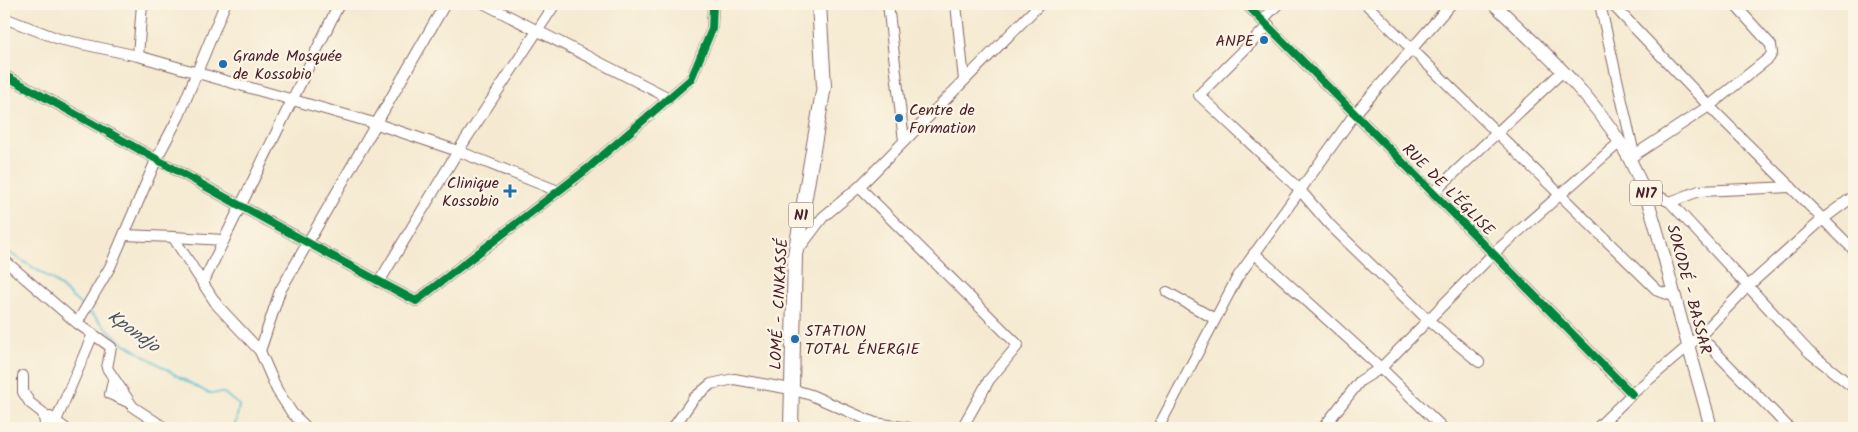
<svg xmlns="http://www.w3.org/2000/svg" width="1858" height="432" font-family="Kalam,sans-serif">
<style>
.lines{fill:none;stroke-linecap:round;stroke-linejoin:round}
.stream{stroke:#58bfd5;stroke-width:2}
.minor-casing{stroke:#866665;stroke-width:12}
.major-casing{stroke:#866665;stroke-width:14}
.highway-casing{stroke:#866665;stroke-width:16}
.minor{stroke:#fff;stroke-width:10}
.major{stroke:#fff;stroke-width:12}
.highway{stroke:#fff;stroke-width:14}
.cycleway-casing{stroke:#fcf5e5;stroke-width:11}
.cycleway{stroke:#00873e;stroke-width:8}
.poi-dot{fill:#1f6fb2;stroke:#fcf5e5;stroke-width:2}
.labels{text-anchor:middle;stroke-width:4.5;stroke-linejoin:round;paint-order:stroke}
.shield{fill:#fcf5e5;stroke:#7f5f63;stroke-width:1}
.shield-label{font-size:15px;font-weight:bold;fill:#4a1f2b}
.poi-label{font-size:16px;fill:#4a1f2b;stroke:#fcf5e5;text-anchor:start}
.street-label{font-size:16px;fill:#4a1f2b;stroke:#fcf5e5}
.water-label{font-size:18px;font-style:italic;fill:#4f5766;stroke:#fcf5e5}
</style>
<rect width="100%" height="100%" fill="#fcf5e5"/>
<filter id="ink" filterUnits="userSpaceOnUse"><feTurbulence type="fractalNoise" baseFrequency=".02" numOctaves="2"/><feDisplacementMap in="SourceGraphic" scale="10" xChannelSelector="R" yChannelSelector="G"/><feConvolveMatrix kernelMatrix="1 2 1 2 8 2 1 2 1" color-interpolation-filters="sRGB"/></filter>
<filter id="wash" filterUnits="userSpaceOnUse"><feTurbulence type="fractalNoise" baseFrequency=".0096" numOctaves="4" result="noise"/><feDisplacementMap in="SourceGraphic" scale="20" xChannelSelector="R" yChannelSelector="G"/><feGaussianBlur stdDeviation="1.12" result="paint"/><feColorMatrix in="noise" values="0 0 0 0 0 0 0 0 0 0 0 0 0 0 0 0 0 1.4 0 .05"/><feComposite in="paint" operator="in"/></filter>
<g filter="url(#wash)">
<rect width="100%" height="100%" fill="#f5ead1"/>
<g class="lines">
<g class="stream">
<polyline points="4,246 10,253 53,280 83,307"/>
<polyline points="89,312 122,342 179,377 208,393 224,393 239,405 236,422 232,428"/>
</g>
</g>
</g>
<g filter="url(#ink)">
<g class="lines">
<defs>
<g id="minor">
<polyline points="485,4 669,98"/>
<polyline points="888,4 904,141"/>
<polyline points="956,4 964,80"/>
<polyline points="1246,4 1632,394"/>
<polyline points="1366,4 1658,291 1674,296"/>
<polyline points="1600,4 1634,154"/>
<polyline points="1612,4 1709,106 1854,250"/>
<polyline points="4,18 59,39 138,56 374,123 458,151 558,191"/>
<polyline points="1262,20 1278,4"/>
<polyline points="1269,25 1199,95 1299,189 1330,225 1427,319 1479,362"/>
<polyline points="138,56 142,4"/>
<path d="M4 75C142 150 277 228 416 301L587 169 691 79 712 29 713 4"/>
<polyline points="1630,158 1709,106 1769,58 1772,53 1771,45 1734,4"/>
<polyline points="859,187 1018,345 989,380 962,428"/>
<polyline points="1645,190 1670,202 1809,352 1854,388"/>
<polyline points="1434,192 1563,71"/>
<polyline points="1670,202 1699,191 1791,187"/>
<polyline points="124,235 173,237 217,305 260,351 277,390 292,413 307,428"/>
<polyline points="173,237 224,240"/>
<polyline points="798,250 823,217 859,187 1040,4"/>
<polyline points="1254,253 1382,369 1443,428"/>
<polyline points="4,260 77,323"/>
<polyline points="379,282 458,151 555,4"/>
<polyline points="203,283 339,4"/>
<polyline points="1167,292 1215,319"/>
<polyline points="1700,336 1789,428"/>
<polyline points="260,351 280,291 445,4"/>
<polyline points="23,376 23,392 30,403 43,413 46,428"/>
<polyline points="113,381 110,394 128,402"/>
<polyline points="50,417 65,428"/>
<polyline points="53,428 93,334"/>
<polyline points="165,428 133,407 107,368 111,347 77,323 110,267 157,158 179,116 225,4"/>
<polyline points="673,428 694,398 711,384 734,379 791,389 811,395 875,423 909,428"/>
<polyline points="1158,428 1237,278 1354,115 1451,4"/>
<polyline points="1323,428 1360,381 1381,368 1494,253 1620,142"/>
<polyline points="1597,428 1632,394 1700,336 1747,287 1823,219 1854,196"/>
</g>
<path id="major" d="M1494 4C1539 48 1588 90 1621 144 1650 191 1660 244 1675 297 1686 341 1700 384 1711 428"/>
<polyline id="highway" points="791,428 795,255 824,86 819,4"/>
</defs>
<use href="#minor" class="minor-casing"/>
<use href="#major" class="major-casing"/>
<use href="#highway" class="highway-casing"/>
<use href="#minor" class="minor"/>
<use href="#major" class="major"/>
<use href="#highway" class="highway"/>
<defs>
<g id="cycleway">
<polyline points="1246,4 1632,394"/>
<path d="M4 75C142 150 277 228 416 301L587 169 691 79 712 29 713 4"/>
</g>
</defs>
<use href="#cycleway" class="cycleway-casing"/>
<use href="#cycleway" class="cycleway"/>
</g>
</g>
<g class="poi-dot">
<circle cx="1264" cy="40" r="5"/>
<circle cx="223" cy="64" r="5"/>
<circle cx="899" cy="118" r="5"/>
<path d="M507.5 183.5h5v5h5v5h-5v5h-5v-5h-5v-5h5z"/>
<circle cx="795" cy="339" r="5"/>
</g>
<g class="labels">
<g class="shield">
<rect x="1630" y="180.5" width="32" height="25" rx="4"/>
<rect x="788.5" y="202.5" width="25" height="25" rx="4"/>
</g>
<g class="shield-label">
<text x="1646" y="198">N17</text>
<text x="801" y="220">N1</text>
</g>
<g class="poi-label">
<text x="1254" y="46" text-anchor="end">ANPE</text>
<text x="233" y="61">Grande Mosquée<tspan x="233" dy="18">de Kossobio</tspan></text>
<text x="909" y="115">Centre de<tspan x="909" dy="18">Formation</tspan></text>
<text x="499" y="188" text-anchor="end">Clinique<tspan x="499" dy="18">Kossobio</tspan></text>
<text x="805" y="336">STATION<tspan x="805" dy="18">TOTAL ÉNERGIE</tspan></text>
</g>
<g class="street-label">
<text transform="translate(1449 189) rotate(45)" y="6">RUE DE L'ÉGLISE</text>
<text transform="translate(1690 289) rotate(75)" y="6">SOKODÉ - BASSAR</text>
<text transform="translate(778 304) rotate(-87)" y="6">LOMÉ - CINKASSÉ</text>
</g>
<g class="water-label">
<text transform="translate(134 331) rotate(36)" y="6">Kpondjo</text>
</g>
</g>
<rect width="1858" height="432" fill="none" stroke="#fcf5e5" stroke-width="20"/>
</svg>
